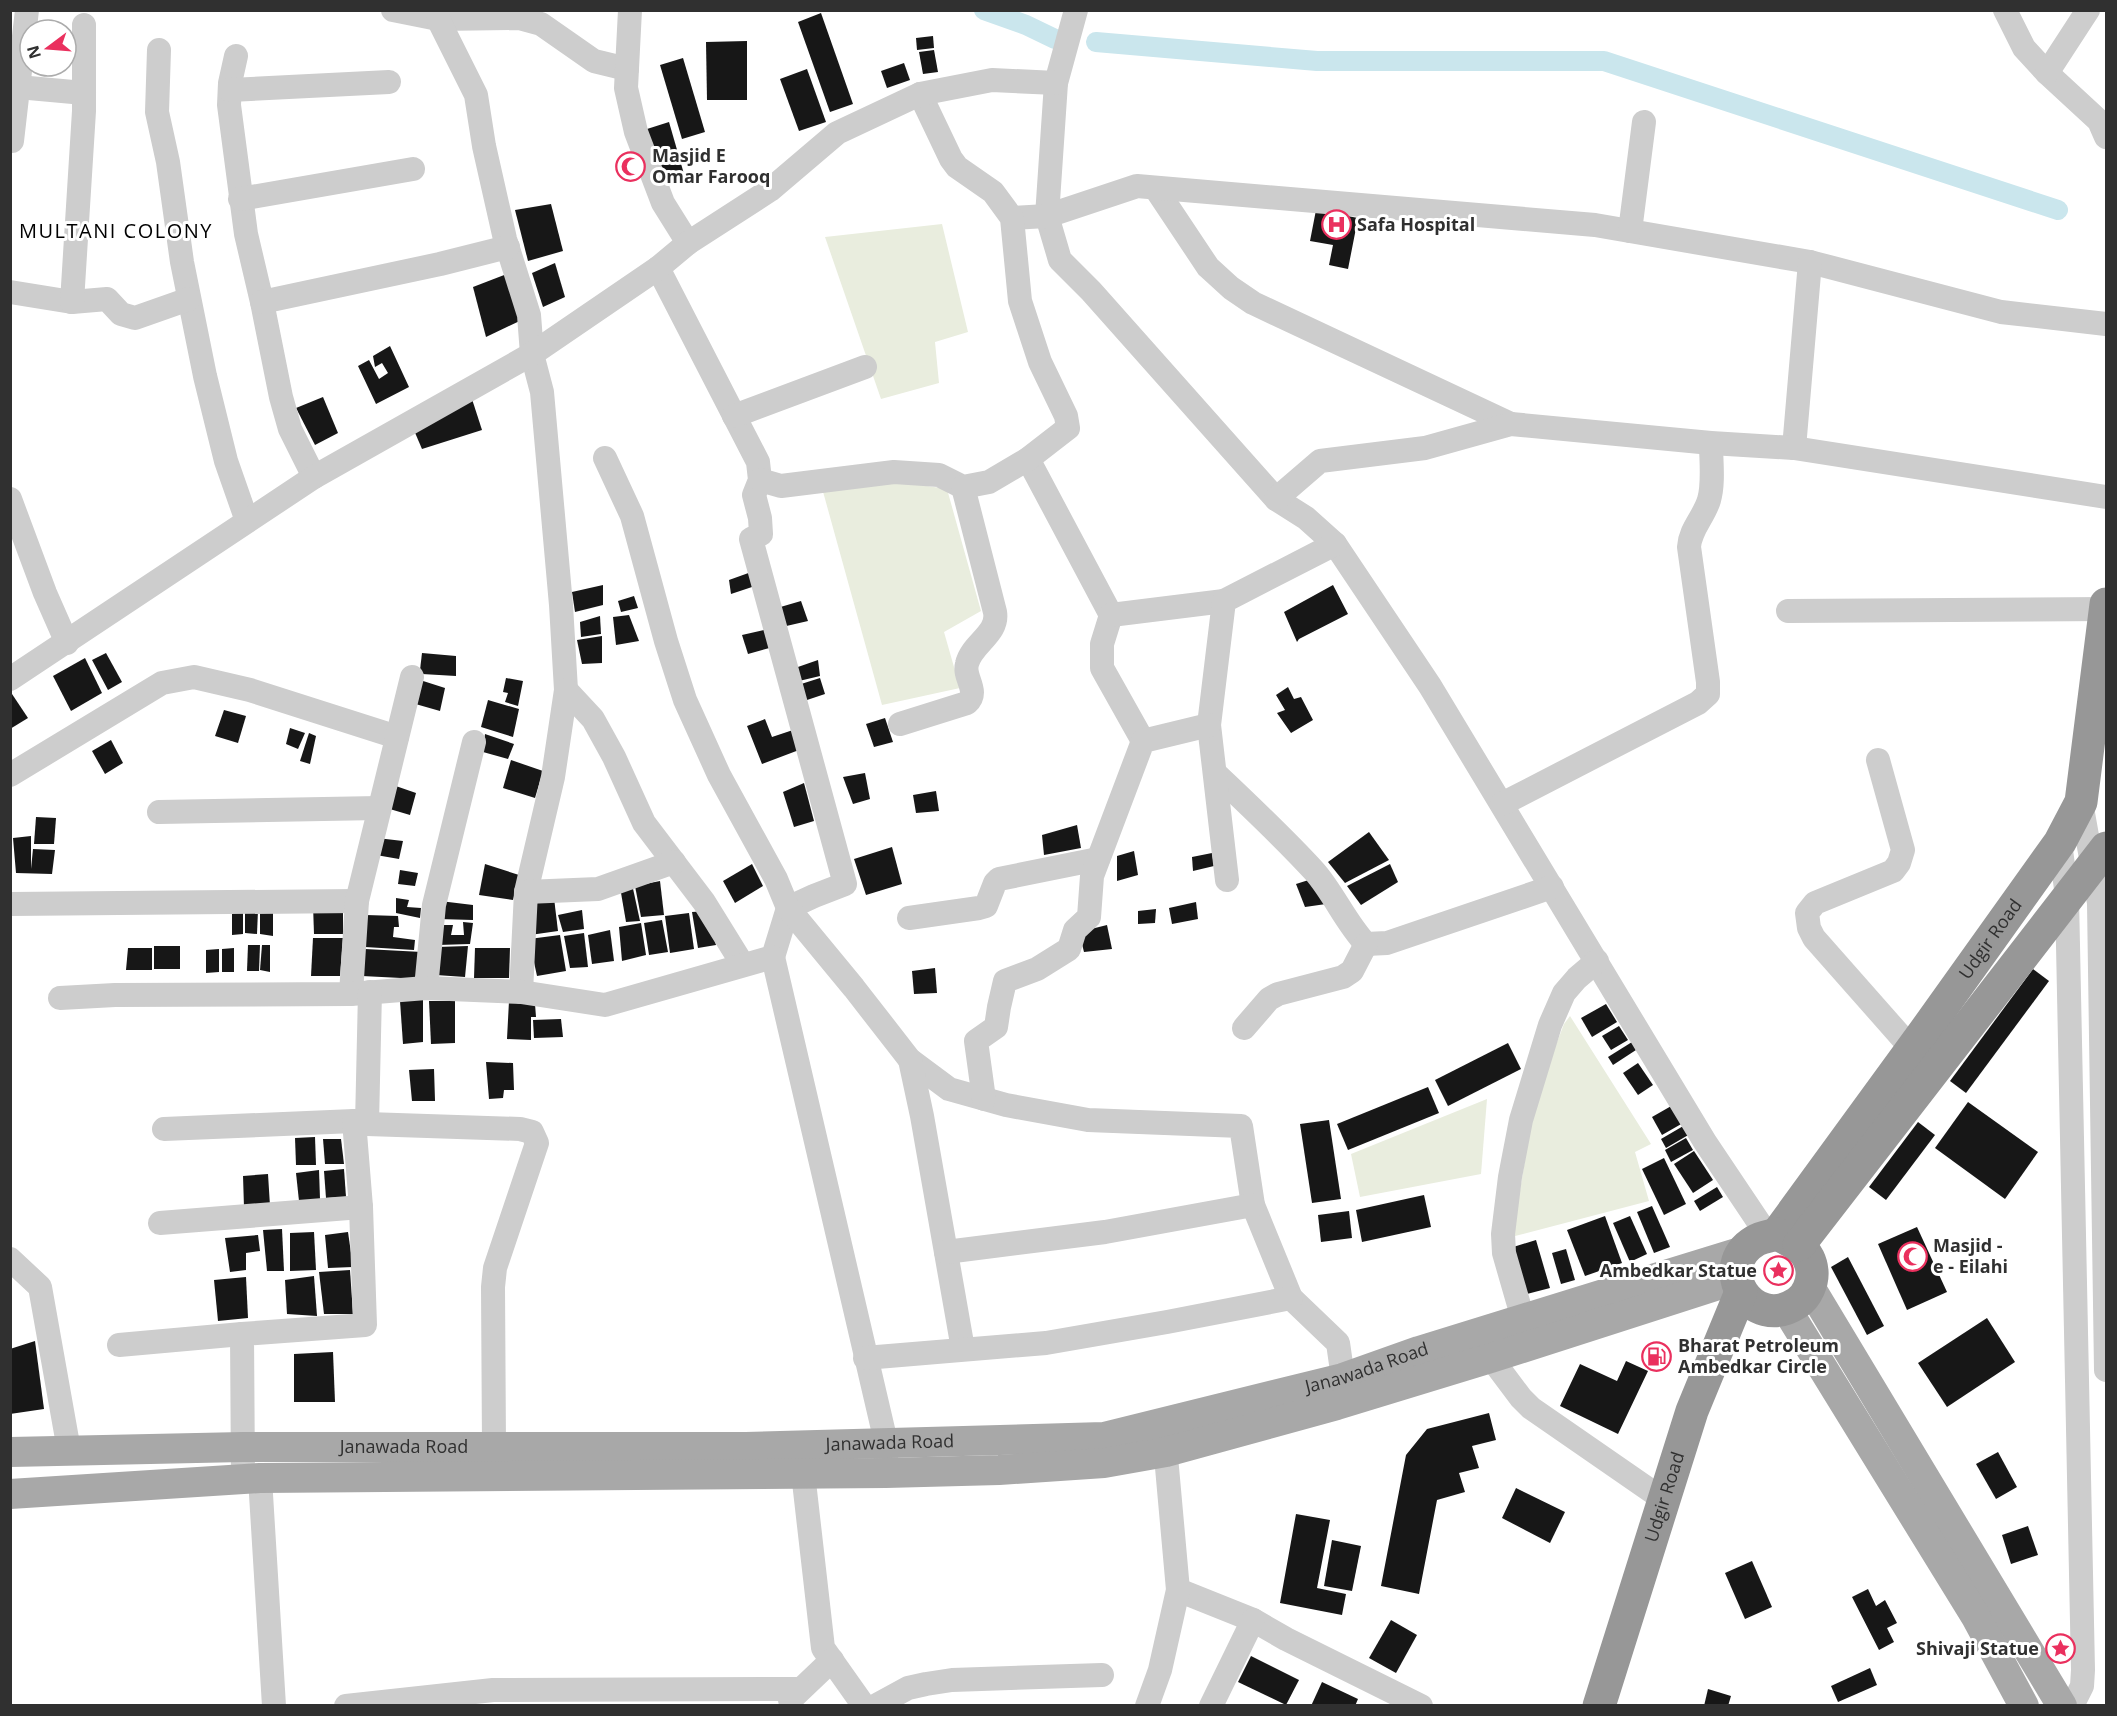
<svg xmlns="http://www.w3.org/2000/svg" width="2117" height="1716" font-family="'Open Sans',sans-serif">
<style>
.green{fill:#e9edde}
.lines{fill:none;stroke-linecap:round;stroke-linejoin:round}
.canal{stroke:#cae6ed;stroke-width:20}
.building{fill:#171717}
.minor{stroke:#cdcdcd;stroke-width:24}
.major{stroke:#a8a8a8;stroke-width:30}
.highway{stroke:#979797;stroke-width:33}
.labels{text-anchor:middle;stroke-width:6;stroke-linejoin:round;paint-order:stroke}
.poi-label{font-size:18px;font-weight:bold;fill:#303030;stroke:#fff;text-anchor:start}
.street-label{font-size:18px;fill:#303030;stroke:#fff}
.neighbourhood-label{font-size:20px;letter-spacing:1.5px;fill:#000;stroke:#fff}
</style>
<rect width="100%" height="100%" fill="#fff"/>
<g class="green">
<polygon points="942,224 968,332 935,342 939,383 881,399 825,237"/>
<polygon points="894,481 947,489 981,611 944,632 960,688 882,705 822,488"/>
<polygon points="1570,1016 1651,1144 1635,1152 1649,1201 1515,1236 1513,1233 1535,1099 1564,1024"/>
<polygon points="1487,1099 1481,1174 1360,1197 1351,1154"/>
</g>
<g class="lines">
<g class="canal">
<polyline points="984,10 1026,25 1055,39"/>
<polyline points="1096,42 1317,61 1604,61 2058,210"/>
</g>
</g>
<g class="building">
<polygon points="821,13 853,104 830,112 798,22"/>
<polygon points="933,36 934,48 917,50 916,38"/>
<polygon points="747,41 747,100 707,100 706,42"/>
<polygon points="934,50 938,72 923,74 919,52"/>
<polygon points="683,58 705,132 682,139 660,65"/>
<polygon points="904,63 910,80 887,88 881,71"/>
<polygon points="807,69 826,122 799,131 780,79"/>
<polygon points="669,122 684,174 662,181 647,129"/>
<polygon points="551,204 563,251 528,261 515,210"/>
<polygon points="1316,210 1358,218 1348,269 1329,265 1333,245 1310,241"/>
<polygon points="555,263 565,297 543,307 532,273"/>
<polygon points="512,272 526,318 486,337 473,287"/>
<polygon points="390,346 409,387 376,404 358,366 369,360 379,379 388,373 382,363 375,367 373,356"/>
<polygon points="471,396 482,430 422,449 413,428"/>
<polygon points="323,397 338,433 315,445 296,408"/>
<polygon points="754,571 758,585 731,594 729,580"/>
<polygon points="603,585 603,605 575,612 572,592"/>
<polygon points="1333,585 1348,614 1299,639 1297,642 1284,612"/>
<polygon points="634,596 638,608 621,612 618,601"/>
<polygon points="801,601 808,621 782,627 777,608"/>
<polygon points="629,615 639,641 616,645 613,617"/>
<polygon points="600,616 601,634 581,637 580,622"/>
<polygon points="768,629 773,647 748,654 742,635"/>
<polygon points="602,636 602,663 582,664 577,640"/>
<polygon points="106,653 122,682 108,690 92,660"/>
<polygon points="422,653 456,656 456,676 422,674 420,670"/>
<polygon points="85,658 102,693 71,711 53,676"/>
<polygon points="818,660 820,676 799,681 795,668"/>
<polygon points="506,678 523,681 518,706 505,702 508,693 503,692"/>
<polygon points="820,678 825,694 804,701 798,685"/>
<polygon points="420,680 445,688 440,711 412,703"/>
<polygon points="1288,687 1294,699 1301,697 1313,720 1291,733 1277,713 1285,710 1276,695"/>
<polygon points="10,691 28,718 10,729"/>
<polygon points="488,700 519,709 513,737 481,727"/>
<polygon points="224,710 246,716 238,743 215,736"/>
<polygon points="885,718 893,742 874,747 866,724"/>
<polygon points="765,719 772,737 793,730 799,750 762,764 747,726"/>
<polygon points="290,728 305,733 298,749 286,744"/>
<polygon points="309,733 316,736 310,764 300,761"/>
<polygon points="485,734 514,744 508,759 483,752"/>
<polygon points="111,740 123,763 105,774 92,751"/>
<polygon points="511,760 543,771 535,798 503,788"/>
<polygon points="865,773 870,799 853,804 843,777"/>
<polygon points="804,783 814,821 794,827 783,792"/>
<polygon points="390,784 416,793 410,815 383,807"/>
<polygon points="936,791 939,811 916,813 913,795"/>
<polygon points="36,817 56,818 54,844 34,844"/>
<polygon points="1077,825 1081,848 1044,855 1042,835"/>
<polygon points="1369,832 1389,860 1345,883 1328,862"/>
<polygon points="31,836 31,869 33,849 55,850 52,874 16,873 13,838"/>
<polygon points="377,838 403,841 399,859 376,855"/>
<polygon points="892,847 902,884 866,895 854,859"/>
<polygon points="1134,851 1138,875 1117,881 1117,856"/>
<polygon points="1212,853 1214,866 1193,871 1192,857"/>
<polygon points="485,864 519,875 513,900 479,895"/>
<polygon points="752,864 763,886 735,903 723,881"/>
<polygon points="1390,864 1398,882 1361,905 1347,886"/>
<polygon points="400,870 418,873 415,886 398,884"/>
<polygon points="1315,878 1326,904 1305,907 1296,884"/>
<polygon points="660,881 664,915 641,917 635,886"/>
<polygon points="632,884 640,921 626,922 620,887"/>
<polygon points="396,898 409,900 407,907 421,908 420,918 396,913"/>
<polygon points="554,898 558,931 530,935 530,903"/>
<polygon points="440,901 473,905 473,920 438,919"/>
<polygon points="1196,902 1198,919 1172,924 1169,908"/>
<polygon points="273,904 273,936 260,934 260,905"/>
<polygon points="343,904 343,934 314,934 313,905"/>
<polygon points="232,907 243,907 243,934 232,935"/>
<polygon points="1156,909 1155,923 1138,924 1138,911"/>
<polygon points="245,910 258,910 257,934 245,933"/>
<polygon points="582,910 584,929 563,932 558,915"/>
<polygon points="707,911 716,945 698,948 692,912"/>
<polygon points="689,913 694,949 670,953 665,916"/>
<polygon points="366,915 398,916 399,927 394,927 393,937 415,940 414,950 365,947"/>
<polygon points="662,920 668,952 649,955 644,923"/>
<polygon points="463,922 473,923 470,944 438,945 437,925 453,925 451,935 464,935"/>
<polygon points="641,923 646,955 622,961 619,927"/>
<polygon points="1107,925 1112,949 1084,952 1079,932"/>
<polygon points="610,930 614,961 592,964 588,935"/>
<polygon points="584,933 588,967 570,968 564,936"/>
<polygon points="560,935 566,971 537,976 529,939"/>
<polygon points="313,938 343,938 340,976 311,976"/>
<polygon points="248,945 260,945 259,971 247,971"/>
<polygon points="262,945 270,945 270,972 260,970"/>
<rect x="154" y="946" width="26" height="23"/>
<polygon points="468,946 465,977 436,975 437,947"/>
<polygon points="128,948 152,948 152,970 126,970"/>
<polygon points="234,948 234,972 222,972 222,949"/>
<polygon points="475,948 510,948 509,978 474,978"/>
<polygon points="219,949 219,972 206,973 206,950"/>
<polygon points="365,949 422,952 421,979 362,976"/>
<polygon points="935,968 937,993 914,994 912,971"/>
<polygon points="2033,969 2049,981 1966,1093 1950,1081"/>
<polygon points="423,999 423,1042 403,1044 400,1001"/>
<polygon points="429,1001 455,1001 455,1043 431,1044"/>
<polygon points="509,1001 535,1004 536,1017 531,1017 531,1040 507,1039"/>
<polygon points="1606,1004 1617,1022 1592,1037 1581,1018"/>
<polygon points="561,1019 563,1037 534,1038 533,1020"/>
<polygon points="1619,1026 1628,1040 1611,1050 1602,1036"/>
<polygon points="1632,1042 1636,1050 1613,1065 1608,1057"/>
<polygon points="1508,1043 1521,1069 1448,1106 1435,1080"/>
<polygon points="486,1062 513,1063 514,1090 504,1090 503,1098 489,1099"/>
<polygon points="1638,1063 1653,1085 1638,1095 1623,1073"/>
<polygon points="434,1069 435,1101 412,1101 409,1070"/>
<polygon points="1428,1087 1439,1113 1348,1150 1337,1124"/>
<polygon points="1968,1102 2038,1152 2005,1199 1935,1148"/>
<polygon points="1673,1105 1683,1123 1662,1135 1652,1117"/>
<polygon points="1329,1120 1341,1199 1312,1203 1300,1124"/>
<polygon points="1918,1122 1935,1135 1886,1200 1869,1187"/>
<polygon points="1685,1125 1690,1134 1666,1148 1661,1139"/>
<polygon points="315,1137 316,1165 296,1165 295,1138"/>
<polygon points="1686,1138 1693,1150 1671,1162 1665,1150"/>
<polygon points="323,1139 341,1139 344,1164 325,1164"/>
<polygon points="1694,1151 1713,1180 1693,1193 1674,1164"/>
<polygon points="1664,1158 1686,1204 1664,1215 1642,1169"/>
<polygon points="344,1169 346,1197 326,1198 324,1171"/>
<polygon points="319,1170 320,1199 299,1201 296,1173"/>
<polygon points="268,1174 270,1206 244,1207 243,1176"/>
<polygon points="1717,1187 1723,1197 1700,1211 1694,1201"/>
<polygon points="1424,1195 1431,1227 1362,1242 1356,1210"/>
<polygon points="1652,1206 1670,1247 1654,1253 1637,1212"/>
<polygon points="1349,1211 1352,1238 1321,1242 1318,1215"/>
<polygon points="1605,1216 1622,1263 1585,1276 1567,1230"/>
<polygon points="1630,1216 1647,1254 1630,1262 1613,1223"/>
<polygon points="1917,1227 1947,1292 1907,1310 1878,1244"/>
<polygon points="282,1229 284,1271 267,1271 263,1230"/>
<polygon points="314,1232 316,1270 290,1271 290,1233"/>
<polygon points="348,1232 353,1267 328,1268 325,1235"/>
<polygon points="258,1235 260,1251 246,1253 246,1270 230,1272 225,1238"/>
<polygon points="1536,1240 1550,1288 1523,1295 1510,1248"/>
<polygon points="1566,1249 1575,1280 1561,1284 1552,1253"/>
<polygon points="1848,1257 1884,1326 1867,1335 1831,1267"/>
<polygon points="350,1270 353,1314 324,1314 319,1272"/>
<polygon points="314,1276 317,1316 287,1314 285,1280"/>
<polygon points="246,1277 248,1318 218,1321 214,1280"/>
<polygon points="1987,1318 2015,1362 1947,1407 1918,1363"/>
<polygon points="35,1341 44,1409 10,1414 10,1349"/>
<polygon points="333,1352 335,1402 294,1402 294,1354"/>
<polygon points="1626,1361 1648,1371 1618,1434 1560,1406 1580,1364 1617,1381"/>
<polygon points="1489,1413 1496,1440 1472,1446 1479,1468 1459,1473 1465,1492 1437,1500 1419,1594 1381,1586 1406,1455 1427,1429"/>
<polygon points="1998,1452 2017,1487 1996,1499 1976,1464"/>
<polygon points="1516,1488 1565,1512 1550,1543 1502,1518"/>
<polygon points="1296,1514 1330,1520 1317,1588 1346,1594 1342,1615 1280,1603"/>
<polygon points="2028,1526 2038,1555 2011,1564 2002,1535"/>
<polygon points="1332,1540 1361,1546 1352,1591 1324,1586"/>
<polygon points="1752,1561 1772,1607 1745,1619 1725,1573"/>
<polygon points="1868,1589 1876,1606 1885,1600 1897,1623 1887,1628 1894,1642 1879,1650 1852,1597"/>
<polygon points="1391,1620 1417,1635 1396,1673 1369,1658"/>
<polygon points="1251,1656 1299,1680 1286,1705 1238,1682"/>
<polygon points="1870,1668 1877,1685 1838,1702 1831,1686"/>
<polygon points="1322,1682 1358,1699 1355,1706 1311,1706"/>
<polygon points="1708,1689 1731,1696 1728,1706 1704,1706"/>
</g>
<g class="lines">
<g class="minor">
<polyline points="393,10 438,19 519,18 541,24 594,61 627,69"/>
<polyline points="630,10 626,88 636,132 663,203 688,243"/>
<polyline points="1076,10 1056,83 1047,216 1060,260 1091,291 1276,499 1306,518 1335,544 1430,686 1705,1142 1768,1236"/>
<polyline points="2005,10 2024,48 2047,73 2099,121 2106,137"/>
<polyline points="438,19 476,95 484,146 505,239 529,315 532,354 542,392 561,605 566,690 553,777 526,892 521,992"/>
<polyline points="159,50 157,112 168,162 182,262 205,376 226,461 247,521"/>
<polyline points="236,56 230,83 229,105 246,234 262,302 281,397 290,429 314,477"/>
<polyline points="2047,73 2088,10"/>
<polyline points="18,87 84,93"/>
<polyline points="230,90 389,82"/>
<polyline points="12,141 27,10"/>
<polyline points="1156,189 1208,267 1231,288 1253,303 1511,424"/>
<polyline points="240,199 413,169"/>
<polyline points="1012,218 1047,216 1137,186 1595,225 1810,262 2001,312 2106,324"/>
<polyline points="1630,231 1644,122"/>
<polyline points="658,268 758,462 760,480 754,495 760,518 761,534 751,539 845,884 814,896 788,908 773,957"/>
<polyline points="10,292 72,302 107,299 121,314 135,318 189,299"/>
<polyline points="72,302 84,111 84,25"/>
<polyline points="262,302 440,264 508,247"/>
<polyline points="734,416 865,367"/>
<polyline points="1794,448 1810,262"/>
<polyline points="605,458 632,516 666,641 685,700 719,775 776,879 788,908 854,988 910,1060 949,1089 1006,1105 1088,1120 1241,1126 1253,1205 1291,1298 1338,1343 1343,1378"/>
<polyline points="1028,459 1111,615 1102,644 1102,668 1143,741"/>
<polyline points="760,480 781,486 894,472 939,475 963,487 989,482 1028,459 1068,428 1066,416 1040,362 1020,301 1012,218 993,192 957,167 951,159 920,94"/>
<polyline points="10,499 45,593 67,643"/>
<polyline points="1276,499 1320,461 1425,448 1511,424 1711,443 1794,448 2106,497"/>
<polyline points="1788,611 2106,609"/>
<polyline points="1111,615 1224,601"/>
<polyline points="10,679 314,477 532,354 658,268 688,243 770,190 837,133 920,94 992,80 1056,83"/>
<polyline points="566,690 593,719 614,757 644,823 704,902 743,965"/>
<path d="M900 724 967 703C980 691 963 678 967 664 971 644 999 634 995 612L963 487"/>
<polyline points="1878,760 1903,850 1899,863 1893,871 1815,903 1807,913 1809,928 1814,938 1912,1049"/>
<path d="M1216 774C1250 806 1284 838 1315 872 1334 894 1346 923 1366 944L1387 943 1552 887"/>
<polyline points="10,775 162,683 194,677 250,690 397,737"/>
<polyline points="2081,802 2099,903 2106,1370"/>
<path d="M1502 804 1698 703 1708 694V682L1689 547C1690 529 1704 517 1709 500 1714 483 1711 461 1711 443"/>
<polyline points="159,812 379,808"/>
<polyline points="2060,842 2067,897 2083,1670 2082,1686 2072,1706"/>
<polyline points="1227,880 1209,725 1224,601 1335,544"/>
<polyline points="526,892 598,889 674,862"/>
<polyline points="10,904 357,901"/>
<polyline points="909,918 979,908 986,906 995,883 999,879 1098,859"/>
<polyline points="426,988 434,905 474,742"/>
<polyline points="351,994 357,901 412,677"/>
<polyline points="60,998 115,995 351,994 426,988 521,992 605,1005 773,957 886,1442 886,1459"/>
<polyline points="1244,1028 1269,999 1278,994 1343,977 1352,971 1366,944"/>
<polyline points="910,1060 922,1116 963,1349"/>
<polyline points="984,1099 976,1041 996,1027 999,1007 1005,981 1037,969 1069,949 1075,930 1089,917 1092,876 1143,741 1209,725"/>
<polyline points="367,1124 520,1129 532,1132 537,1143 495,1268 493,1287 494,1447"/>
<polyline points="164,1129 354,1121"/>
<polyline points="160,1223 361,1207"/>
<polyline points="946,1252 1105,1232 1253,1205"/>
<polyline points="10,1259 40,1287 69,1450"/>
<polyline points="1523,1319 1504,1253 1503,1234 1510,1177 1521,1120 1550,1025 1564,993 1577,978 1597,961"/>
<polyline points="119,1345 242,1334"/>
<polyline points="865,1358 1046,1343 1167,1322 1291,1298"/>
<polyline points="1491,1358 1521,1398 1531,1408 1664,1500"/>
<polyline points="803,1473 823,1648 864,1706"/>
<polyline points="260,1478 274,1706"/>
<polyline points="243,1479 242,1334 365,1325 361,1207 354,1121 367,1124 370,992"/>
<polyline points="1178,1590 1253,1620 1286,1639 1421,1706"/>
<polyline points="790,1700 832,1660"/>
<polyline points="346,1706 493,1690 800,1689"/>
<polyline points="875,1706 908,1688 926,1684 952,1680 1102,1675"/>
<polyline points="1147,1706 1160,1670 1178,1590 1164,1434"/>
<polyline points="1211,1706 1253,1620"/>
</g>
<g class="major">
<polyline points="1810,1287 2062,1706"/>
<polyline points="1787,1310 1976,1617 2024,1706"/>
<path id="s1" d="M10 1452 243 1447H746L1104 1437 1343 1378 1419 1351 1743 1251"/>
<polyline points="10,1494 260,1478 886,1473 999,1470 1104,1463 1166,1452 1337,1405 1491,1358 1737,1279"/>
</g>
<g class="highway">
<path id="s2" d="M1777 1234 1925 1031 2060 842 2081 802 2106 604"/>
<path d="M1777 1234C1794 1242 1810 1250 1812 1271 1813 1282 1807 1297 1797 1303 1752 1333 1711 1267 1755 1241 1761 1237 1770 1236 1777 1234Z"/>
<polyline points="1799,1245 2106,848"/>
<path id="s3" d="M1599 1706 1692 1411 1741 1292"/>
</g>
</g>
<defs>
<symbol id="mosque-ring" viewBox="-11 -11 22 22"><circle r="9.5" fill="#fff" stroke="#ea305e" stroke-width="1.5"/><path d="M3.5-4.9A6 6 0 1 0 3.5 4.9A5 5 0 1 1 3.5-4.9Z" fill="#ea305e"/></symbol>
<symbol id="hospital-ring" viewBox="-11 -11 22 22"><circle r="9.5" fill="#fff" stroke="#ea305e" stroke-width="1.5"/><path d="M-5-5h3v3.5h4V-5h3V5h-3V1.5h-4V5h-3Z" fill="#ea305e"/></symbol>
<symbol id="sight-ring" viewBox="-11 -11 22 22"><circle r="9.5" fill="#fff" stroke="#ea305e" stroke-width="1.5"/><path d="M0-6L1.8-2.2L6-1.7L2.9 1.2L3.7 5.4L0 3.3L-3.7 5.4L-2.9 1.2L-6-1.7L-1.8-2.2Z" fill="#ea305e"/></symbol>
<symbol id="fuel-ring" viewBox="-11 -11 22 22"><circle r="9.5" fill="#fff" stroke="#ea305e" stroke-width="1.5"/><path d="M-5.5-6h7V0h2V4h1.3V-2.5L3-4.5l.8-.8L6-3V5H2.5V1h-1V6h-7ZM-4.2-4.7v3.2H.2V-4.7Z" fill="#ea305e"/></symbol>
</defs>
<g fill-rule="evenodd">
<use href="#mosque-ring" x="614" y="150" width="33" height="33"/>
<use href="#hospital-ring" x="1320" y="208" width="33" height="33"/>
<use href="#mosque-ring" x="1896" y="1240" width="33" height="33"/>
<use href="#sight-ring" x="1762" y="1254" width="33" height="33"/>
<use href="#fuel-ring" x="1640" y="1340" width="33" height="33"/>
<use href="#sight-ring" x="2044" y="1632" width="33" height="33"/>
</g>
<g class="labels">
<g class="poi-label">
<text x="652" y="162">Masjid E<tspan x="652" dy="21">Omar Farooq</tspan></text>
<text x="1357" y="231">Safa Hospital</text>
<text x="1933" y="1252">Masjid -<tspan x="1933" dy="21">e - Eilahi</tspan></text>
<text x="1757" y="1277" text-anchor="end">Ambedkar Statue</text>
<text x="1678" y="1352">Bharat Petroleum<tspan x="1678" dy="21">Ambedkar Circle</tspan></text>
<text x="2039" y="1655" text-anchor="end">Shivaji Statue</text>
</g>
<g class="street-label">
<text dy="6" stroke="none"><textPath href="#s2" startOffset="364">Udgir Road</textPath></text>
<text dy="6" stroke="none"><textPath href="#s1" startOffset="1366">Janawada Road</textPath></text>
<text dy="6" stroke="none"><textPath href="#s1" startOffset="880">Janawada Road</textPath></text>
<text dy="6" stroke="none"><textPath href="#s1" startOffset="394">Janawada Road</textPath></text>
<text dy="6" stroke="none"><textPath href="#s3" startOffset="219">Udgir Road</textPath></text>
</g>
<g class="neighbourhood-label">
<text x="116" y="238">MULTANI COLONY</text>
</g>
</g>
<rect width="2117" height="1716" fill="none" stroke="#303030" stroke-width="24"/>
<g transform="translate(48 48) rotate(254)"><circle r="28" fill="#ffffff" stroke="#acacac" stroke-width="1.5"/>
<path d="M0-4.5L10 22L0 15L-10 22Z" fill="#ea305e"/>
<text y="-9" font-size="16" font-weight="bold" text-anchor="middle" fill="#303030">N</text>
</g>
</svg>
